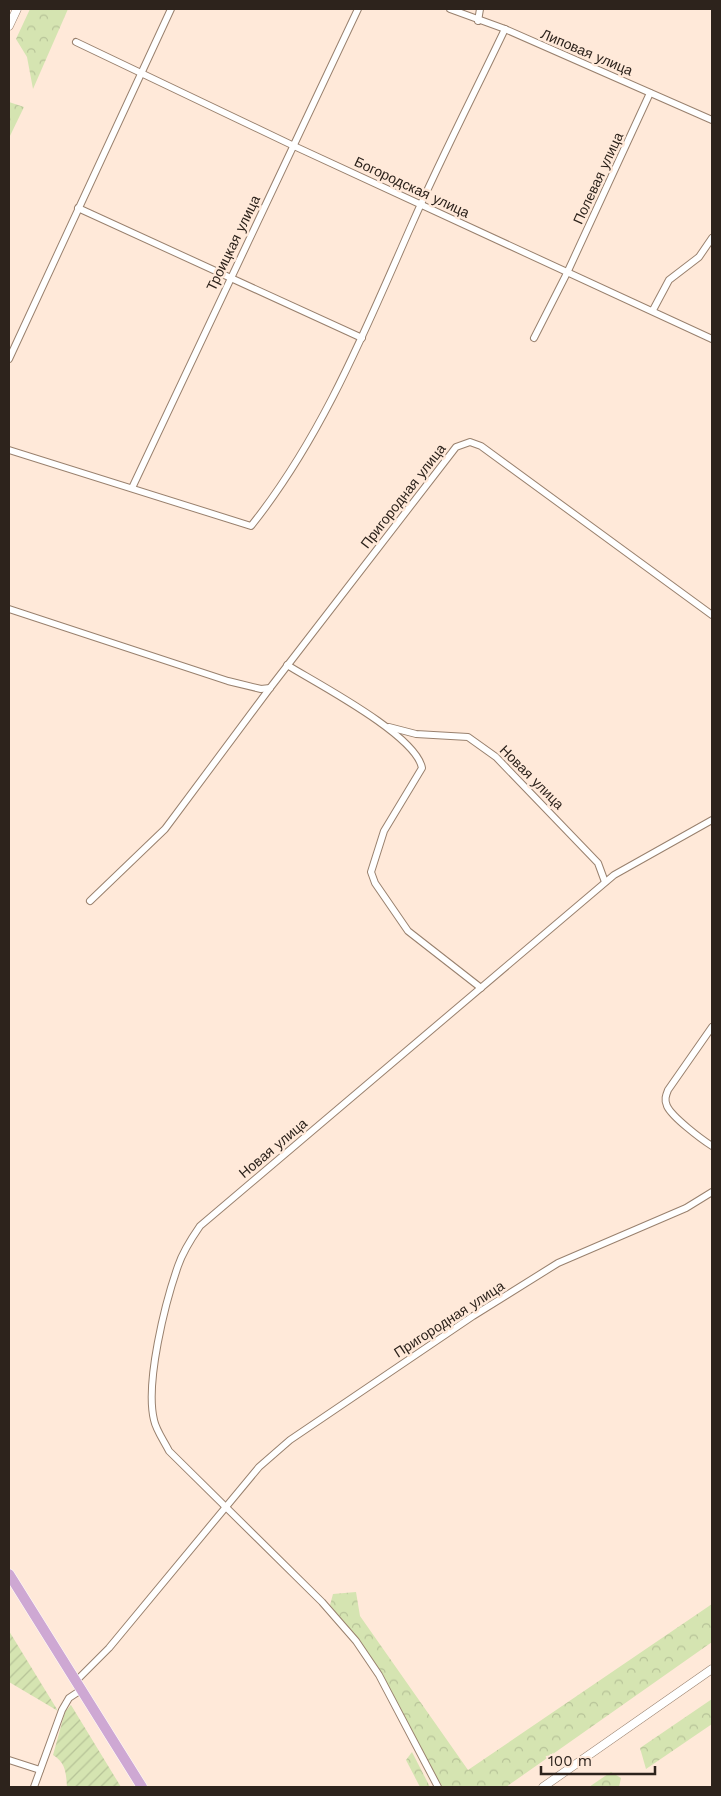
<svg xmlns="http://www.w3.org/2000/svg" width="721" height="1796" font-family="'Work Sans',sans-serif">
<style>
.forest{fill:url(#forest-crowns)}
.garden{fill:url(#garden-furrows)}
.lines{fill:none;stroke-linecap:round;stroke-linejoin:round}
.minor-casing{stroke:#99816e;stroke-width:8}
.tertiary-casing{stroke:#99816e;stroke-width:9}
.primary-casing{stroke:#fff;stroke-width:11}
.minor{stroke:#fff;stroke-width:6}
.tertiary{stroke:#fff;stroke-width:8}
.primary{stroke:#cea8d3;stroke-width:10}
.labels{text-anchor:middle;stroke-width:5;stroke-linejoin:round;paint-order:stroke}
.street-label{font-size:14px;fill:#2d231c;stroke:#ffe9d9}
</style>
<defs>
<pattern id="forest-crowns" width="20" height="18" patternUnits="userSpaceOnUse" patternTransform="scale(1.25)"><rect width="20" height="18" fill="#d5e4b1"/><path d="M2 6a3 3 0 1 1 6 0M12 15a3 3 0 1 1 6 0" fill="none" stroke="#b7c398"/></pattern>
<pattern id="garden-furrows" width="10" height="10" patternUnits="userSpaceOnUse" patternTransform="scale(1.25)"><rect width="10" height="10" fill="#d5e4b1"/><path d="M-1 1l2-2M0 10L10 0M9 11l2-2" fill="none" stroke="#b7c398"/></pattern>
</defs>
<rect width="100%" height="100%" fill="#ffe9d9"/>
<g class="forest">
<polygon points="30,9 68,9 33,89 27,57 16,39"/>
<polygon points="9,102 24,107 9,138"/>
<polygon points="356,1592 360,1616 468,1770 712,1604 712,1642 506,1787 442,1787 371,1658 330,1605 333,1594"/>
<polygon points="712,1699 712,1724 646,1769 640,1748"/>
<polygon points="412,1752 430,1787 420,1787 406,1760"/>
<polygon points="611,1772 621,1778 619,1787 589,1787"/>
</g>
<g class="garden">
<polygon points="9,1631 58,1711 9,1682"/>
<path d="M71 1705 121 1787H67C66 1773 66 1763 53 1755L65 1712Z"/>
</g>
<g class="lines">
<defs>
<g id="minor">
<polyline points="450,9 505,29 712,120"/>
<polyline points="478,21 480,9"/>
<polyline points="76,42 294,146 712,339"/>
<polyline points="78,208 362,338"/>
<polyline points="653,310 669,280 699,257 712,238"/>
<polyline points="534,338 567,273 650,93"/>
<polyline points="9,359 171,9"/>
<path d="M9 450 251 526C323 436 366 328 412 224 441 158 474 94 505 29"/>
<polyline points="132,488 358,9"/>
<polyline points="9,609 228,681 261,689 270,688"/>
<path d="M287 665C318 684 416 735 422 768L384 831 371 872 375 883 408 931 481 988"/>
<polyline points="389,727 416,734 468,737 496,757 598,863 605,882"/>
<polyline points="90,901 165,829 270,688 456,447 470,442 481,446 712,615"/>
<path d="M712 1027 668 1090C666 1095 664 1100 667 1106 672 1117 701 1139 712 1146"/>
<polyline points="76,1681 109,1648 259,1467 290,1440 473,1316 558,1263 686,1208 712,1192"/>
<polyline points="9,1760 40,1770"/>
<polyline points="34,1787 62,1710 69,1698 81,1690"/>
<path d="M438 1787 379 1675 356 1641 322 1602 169 1451C164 1441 156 1430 154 1420 145 1383 165 1303 178 1266 183 1251 191 1239 200 1226L614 875 712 820"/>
</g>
<g id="tertiary">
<polyline points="9,26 17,9"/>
<polyline points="543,1787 712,1669"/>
</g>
<polyline id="primary" points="9,1574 142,1787"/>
</defs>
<use href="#minor" class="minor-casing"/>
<use href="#tertiary" class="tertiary-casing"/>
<use href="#primary" class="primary-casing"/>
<use href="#minor" class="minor"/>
<use href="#tertiary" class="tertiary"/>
<use href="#primary" class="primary"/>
</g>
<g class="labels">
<g class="street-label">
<text transform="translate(587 52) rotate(23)" y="5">Липовая улица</text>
<text transform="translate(598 178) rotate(-65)" y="5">Полевая улица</text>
<text transform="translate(412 187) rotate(25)" y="5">Богородская улица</text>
<text transform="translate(233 243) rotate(-64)" y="5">Троицкая улица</text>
<text transform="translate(403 496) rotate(-52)" y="5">Пригородная улица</text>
<text transform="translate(532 777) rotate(45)" y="5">Новая улица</text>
<text transform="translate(273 1148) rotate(-40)" y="5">Новая улица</text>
<text transform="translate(449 1319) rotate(-33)" y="5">Пригородная улица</text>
</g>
</g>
<rect width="721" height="1796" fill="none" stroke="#2d231c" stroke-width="20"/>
<path d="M541 1766v8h114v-8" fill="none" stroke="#2d231c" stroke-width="2.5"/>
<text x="548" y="1766" font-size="15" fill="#2d231c" stroke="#ffe9d9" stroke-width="4" paint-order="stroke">100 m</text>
</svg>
